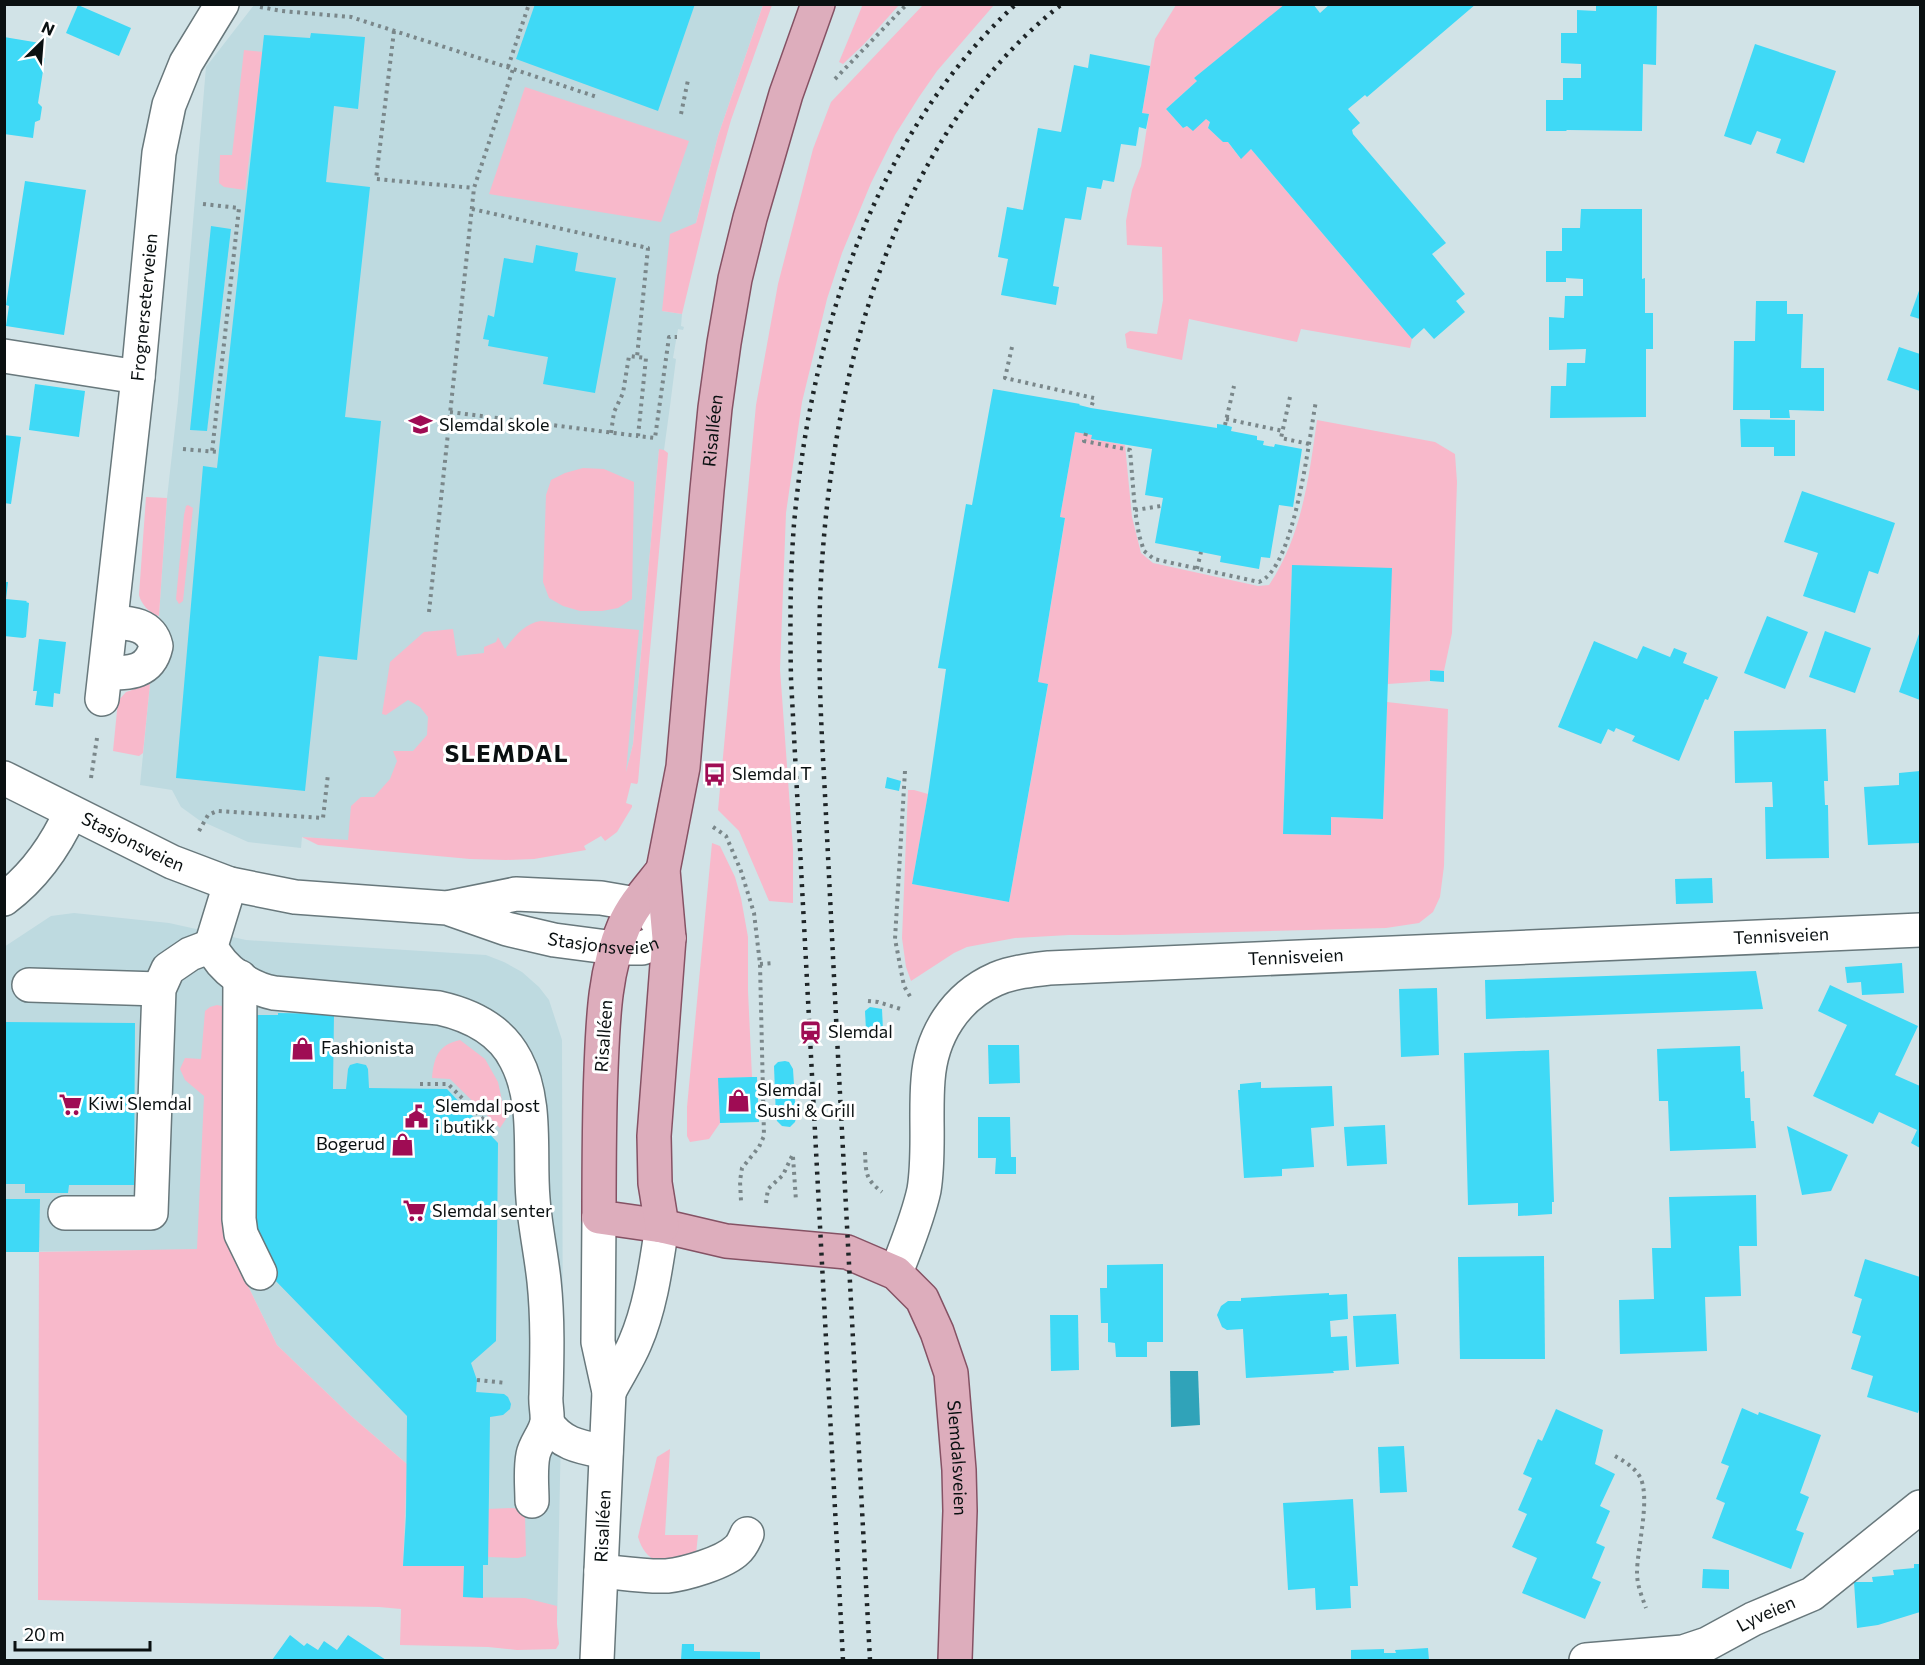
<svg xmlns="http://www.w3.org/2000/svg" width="1925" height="1665" font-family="Commissioner,sans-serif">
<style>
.built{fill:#bedae0}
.green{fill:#f8b9cb}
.water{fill:#30a3b9}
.building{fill:#3fd9f6}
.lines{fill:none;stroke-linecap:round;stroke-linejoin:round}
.minor-casing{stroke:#68787c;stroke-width:36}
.major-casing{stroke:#855264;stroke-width:36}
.path{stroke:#7a878a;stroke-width:4;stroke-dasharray:3 4.5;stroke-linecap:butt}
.minor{stroke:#fff;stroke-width:33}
.major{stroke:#ddadbc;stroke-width:33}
.rail{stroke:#1e2527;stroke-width:4.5;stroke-dasharray:3 6;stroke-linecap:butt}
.labels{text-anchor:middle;stroke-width:6;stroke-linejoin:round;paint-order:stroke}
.street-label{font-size:18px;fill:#0a1011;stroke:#fff}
.poi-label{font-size:18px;fill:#0a1011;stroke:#fff;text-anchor:start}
.district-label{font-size:24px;font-weight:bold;letter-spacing:1.5px;fill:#0a1011;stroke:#fff}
</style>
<rect width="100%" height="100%" fill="#d1e3e7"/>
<g class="built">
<polygon points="254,5 763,5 718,136 696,223 662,311 682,314 681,326 684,327 683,330 678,329 673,358 676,359 670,406 664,450 659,450 633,744 624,782 502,853 302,837 301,848 248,842 199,820 181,807 172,790 140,785 150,684 166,670 171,657 173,643 169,630 159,616 167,498 178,401 206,67"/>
<polygon points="74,913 169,923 246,940 486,955 504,962 522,972 539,987 549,1000 562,1040 563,1404 561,1432 557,1624 401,1609 407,1464 350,1415 277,1345 249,1288 235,1249 5,1252 4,947 51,916"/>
</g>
<g class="green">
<polygon points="863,4 899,5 864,44 843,64 839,62"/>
<polygon points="763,5 772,5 731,120 716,173 682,314 662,311 670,234 696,223 718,136"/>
<polygon points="923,5 994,5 937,71 919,97 895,135 871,183 842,253 827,299 802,402 786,513 780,669 793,849 793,903 769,901 739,831 718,810 756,405 778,284 813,149 831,102"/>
<polygon points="1176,5 1285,5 1194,78 1197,81 1166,109 1183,128 1206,119 1210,122 1208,128 1223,142 1228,142 1240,158 1251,149 1412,339 1410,348 1301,329 1297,342 1189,319 1182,360 1127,348 1125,334 1130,331 1157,334 1163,300 1162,247 1127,245 1126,221 1132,190 1141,166 1149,114 1142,113 1155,39"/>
<polygon points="244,50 263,52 245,190 224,187 219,183 220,155 232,155"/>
<polygon points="525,87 689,141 661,222 489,194"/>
<path d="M1317 420 1435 442 1455 454 1457 482 1452 633 1444 671 1430 670V681L1388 684 1292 566 1283 834 1330 835 1331 817 1383 819 1387 702 1448 709 1444 866 1440 897 1433 912 1419 923 1386 928 1119 935H1069L1015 938 967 947 954 953 911 981 906 967 902 938 908 790H914L928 794 912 884 1009 902 1048 685 1038 682 1065 519 1060 517 1075 432 1092 435V439L1125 445 1132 517 1141 553 1153 563 1258 586 1269 585C1302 536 1309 477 1317 420Z"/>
<path d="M659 449 664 450 668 453 638 782 637 784 631 783 626 803 632 805V807L617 832 605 841 601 836 584 846 586 850 534 859 506 860 470 859 318 845 302 837 348 840 351 806 361 797H374L390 779 397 761 393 751H413L427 735 428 717 420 707 408 700 386 715 382 714 390 662 424 632 453 629 457 656 484 653V647L496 642 498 637 505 649C514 637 525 623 541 621L639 630 626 772 633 744Z"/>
<polygon points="583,468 604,469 634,482 632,599 618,608 602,611 580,611 563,606 549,598 543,582 546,495 551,480 565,473"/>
<path d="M146 497 167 498 159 616C150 614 141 604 139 595Z"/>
<polygon points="188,505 193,508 183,601 179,604 176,599 184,515 186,506"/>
<polygon points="150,684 143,753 139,756 113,751 118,701 126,692"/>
<polygon points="712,843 720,846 735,877 741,898 748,937 748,991 752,1077 719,1079 720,1123 709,1139 690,1142 687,1136 687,1107"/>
<polygon points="217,1005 227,1007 235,1249 249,1288 277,1345 350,1415 407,1464 403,1566 464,1566 463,1597 525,1598 557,1606 557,1624 559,1644 556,1649 517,1650 488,1647 400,1645 401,1609 379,1607 38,1600 39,1252 197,1249 204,1096 185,1080 180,1069 185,1058 201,1059 205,1011 210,1007"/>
<path d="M460 1040 485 1059 498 1082 506 1119 500 1128 450 1079 432 1078C434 1057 438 1045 460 1040Z"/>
<path d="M670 1449 665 1535H698L696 1554 659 1563C647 1556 642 1550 638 1537L657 1457Z"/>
<polygon points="512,1508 522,1509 525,1514 526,1556 518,1558 488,1557 488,1509"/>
</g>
<polygon class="water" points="1170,1371 1198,1371 1200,1425 1171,1427"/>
<g class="building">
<polygon points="535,4 695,4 658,111 516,59"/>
<polygon points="1285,4 1313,4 1320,13 1330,4 1476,4 1367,97 1365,95 1348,109 1360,123 1352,130 1353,134 1446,243 1432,254 1465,294 1456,301 1465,312 1434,339 1424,328 1412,339 1251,149 1241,159 1228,142 1223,142 1208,128 1210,122 1206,119 1193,131 1187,126 1183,128 1166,109 1197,81 1194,78"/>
<polygon points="1596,4 1657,4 1656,65 1643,64 1642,131 1567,130 1566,131 1546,131 1546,100 1563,100 1563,78 1581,78 1581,64 1561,63 1561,33 1577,33 1577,10 1596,11"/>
<polygon points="78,5 131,28 119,56 66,33"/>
<polygon points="311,33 365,37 358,109 334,106 326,182 370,187 345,417 381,421 357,660 319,656 305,791 176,778 203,466 217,468 264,35 310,38"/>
<polygon points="4,37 40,43 37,57 45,58 38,103 42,107 40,120 35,122 33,138 4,134"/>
<polygon points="1755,44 1836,71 1804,163 1776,153 1781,139 1757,131 1751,145 1724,136"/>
<polygon points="1090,54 1150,66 1142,113 1149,114 1146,129 1139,127 1136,146 1121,144 1114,182 1103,180 1101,189 1087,187 1081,220 1065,218 1053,286 1059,287 1056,305 1001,295 1008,259 998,257 1007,207 1023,210 1038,128 1061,132 1074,65 1088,68"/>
<polygon points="25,181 86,190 64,335 6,326 9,306 6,305"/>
<polygon points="1581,209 1642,209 1642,279 1645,278 1645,313 1653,313 1653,349 1646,349 1646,417 1550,418 1551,386 1566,386 1567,363 1585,363 1586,349 1549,350 1549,317 1564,318 1565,296 1583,296 1583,279 1566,278 1566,282 1546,282 1546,251 1562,251 1562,228 1580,228"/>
<polygon points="211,226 231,229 207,431 190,430"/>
<polygon points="536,245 578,253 575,271 616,278 595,393 543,384 548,357 488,346 489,340 483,339 488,315 494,317 504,258 533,263"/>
<polygon points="1920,288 1920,319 1910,316"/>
<polygon points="1756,301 1787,301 1787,314 1803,314 1801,368 1824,368 1824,411 1789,410 1790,418 1770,418 1770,410 1733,410 1734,341 1755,341"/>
<polygon points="1899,347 1920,354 1920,391 1887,380"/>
<polygon points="35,384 85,391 79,437 29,430"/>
<polygon points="993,389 1080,404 1079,405 1091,408 1217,428 1217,424 1225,425 1232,427 1231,431 1257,436 1257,440 1264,441 1263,445 1274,447 1275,444 1302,449 1293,507 1279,505 1270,558 1261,557 1259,569 1220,562 1221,556 1155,543 1163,498 1145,495 1152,449 1091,439 1092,435 1075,432 1060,517 1065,518 1038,682 1048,684 1009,902 912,884 928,794 946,669 938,668 966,504 972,505"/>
<polygon points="1740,419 1795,420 1795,456 1774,456 1774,447 1741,447"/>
<polygon points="4,435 21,437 11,504 4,503"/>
<polygon points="1802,491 1895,523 1878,574 1869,571 1855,613 1803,596 1818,553 1784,542"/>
<polygon points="1292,565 1392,568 1383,819 1331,817 1331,835 1283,834"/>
<polygon points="4,582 8,582 6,599 27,601 26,602 29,603 26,637 23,638 4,636"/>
<polygon points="1767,616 1808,632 1785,689 1744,673"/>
<polygon points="1825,631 1871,648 1855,693 1809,677"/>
<polygon points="1920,631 1920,700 1899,692"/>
<polygon points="39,639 66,642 60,694 54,693 53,707 35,705 37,691 33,691"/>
<polygon points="1594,641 1637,659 1643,646 1670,657 1674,648 1687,653 1683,663 1718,677 1708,700 1705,699 1679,761 1632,741 1635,736 1616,728 1614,732 1608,729 1601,744 1558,727"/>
<polygon points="1430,670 1444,671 1444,682 1430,681"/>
<polygon points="1826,729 1828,781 1824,781 1825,805 1828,805 1829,858 1766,859 1765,807 1773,807 1772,782 1735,783 1734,731"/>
<polygon points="1920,771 1920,843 1868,845 1864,787 1899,785 1899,773"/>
<polygon points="887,777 901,781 899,791 885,788"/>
<polygon points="1712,878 1713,903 1676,904 1675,879"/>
<polygon points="1902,963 1904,993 1862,995 1861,982 1847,983 1845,967"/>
<polygon points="1756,971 1763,1009 1486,1019 1485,980"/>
<polygon points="1830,985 1918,1026 1895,1075 1920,1086 1920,1148 1911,1143 1917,1130 1879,1112 1873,1124 1813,1096 1847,1025 1818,1011"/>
<polygon points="1437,988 1439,1055 1401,1057 1399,989"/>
<polygon points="870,1007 882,1009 883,1030 871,1033 866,1030 865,1011"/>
<polygon points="278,1013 334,1014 333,1089 346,1089 348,1069 350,1065 357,1063 366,1065 368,1069 369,1088 447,1089 498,1143 496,1341 471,1363 477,1380 476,1392 504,1394 508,1397 511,1404 510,1409 503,1415 490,1417 488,1565 483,1565 483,1598 463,1597 464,1566 403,1566 406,1516 407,1416 272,1277 247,1208 251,1015 278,1015"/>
<polygon points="4,1022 135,1023 134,1185 69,1185 68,1193 25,1193 25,1184 4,1184"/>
<polygon points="988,1045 1019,1045 1020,1083 989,1084"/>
<polygon points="1740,1046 1741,1072 1744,1071 1745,1098 1750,1098 1751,1121 1754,1121 1756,1148 1670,1151 1668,1101 1659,1101 1657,1049"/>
<polygon points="1549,1050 1554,1202 1552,1202 1552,1214 1518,1216 1518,1203 1468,1205 1464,1053"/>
<polygon points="785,1061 789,1062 793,1069 796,1118 795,1122 790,1127 782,1126 777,1121 776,1118 774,1066 778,1062"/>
<polygon points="752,1077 757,1077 759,1122 720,1123 718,1078"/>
<polygon points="1261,1082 1261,1088 1332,1086 1334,1126 1311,1128 1314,1167 1282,1169 1282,1176 1244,1178 1238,1090 1240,1090 1240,1084"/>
<polygon points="978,1117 1010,1117 1011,1157 1016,1157 1016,1174 995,1174 996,1158 978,1158"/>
<polygon points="1385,1125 1387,1164 1347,1166 1344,1127"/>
<polygon points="1787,1126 1848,1155 1831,1191 1802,1195"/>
<polygon points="1756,1195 1757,1246 1739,1246 1741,1296 1705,1297 1707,1351 1620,1354 1619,1300 1654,1299 1652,1248 1671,1248 1669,1197"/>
<polygon points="4,1199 40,1199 39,1252 4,1252"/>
<polygon points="1544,1256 1545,1359 1460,1359 1458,1257"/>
<polygon points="1865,1259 1920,1277 1920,1406 1918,1413 1867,1397 1873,1376 1851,1369 1861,1336 1852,1333 1862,1299 1854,1296"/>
<polygon points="1163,1264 1163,1342 1147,1342 1147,1357 1116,1357 1115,1343 1108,1342 1108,1323 1101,1323 1100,1288 1107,1288 1107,1265"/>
<polygon points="1329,1293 1329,1295 1347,1294 1348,1319 1330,1321 1331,1337 1347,1336 1349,1370 1333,1371 1334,1373 1246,1378 1243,1329 1227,1330 1222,1327 1217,1315 1221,1306 1228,1301 1241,1301 1241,1298"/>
<polygon points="1396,1314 1399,1364 1356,1367 1353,1316"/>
<polygon points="1050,1315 1078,1315 1079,1370 1051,1371"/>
<polygon points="1742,1408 1758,1415 1759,1412 1821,1435 1800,1493 1809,1497 1796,1530 1804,1533 1791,1569 1712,1538 1725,1503 1716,1499 1729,1466 1721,1463"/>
<polygon points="1556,1409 1603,1430 1595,1464 1615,1474 1600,1506 1610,1511 1596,1543 1605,1547 1592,1578 1601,1582 1585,1619 1522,1593 1537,1558 1512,1547 1527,1514 1518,1510 1532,1478 1523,1474 1538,1439 1542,1441"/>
<polygon points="1404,1446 1407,1492 1380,1493 1378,1447"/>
<polygon points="1353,1499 1358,1586 1350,1586 1351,1608 1316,1610 1315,1588 1288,1590 1283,1503"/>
<polygon points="1914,1564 1920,1564 1920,1612 1878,1625 1857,1628 1854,1582 1873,1582 1872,1577 1894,1575 1893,1570 1914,1568"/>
<polygon points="1703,1569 1729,1570 1729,1589 1702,1588"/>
<polygon points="290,1635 304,1646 307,1643 318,1650 324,1641 337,1650 348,1635 386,1660 272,1660"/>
<polygon points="682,1644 694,1644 694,1651 760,1652 760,1660 681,1660"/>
<polygon points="1428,1648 1429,1660 1351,1660 1351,1650 1384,1649 1384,1653 1396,1653 1395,1650"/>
</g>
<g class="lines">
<defs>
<g id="minor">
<polyline points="4,356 138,377"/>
<path d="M106 673C130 673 150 673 156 646 151 624 130 623 112 622"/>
<path id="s1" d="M102 699 138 377 159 153 169 105 186 63 222 4"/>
<path id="s2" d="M4 778 172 862 230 884 295 897 447 908 507 929 554 940 615 948H642L669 938 653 915 636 904 601 898 516 894 447 908"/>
<path d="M230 884 211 946C222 970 249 988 274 993L439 1008C470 1015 501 1030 516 1060 538 1102 529 1154 533 1199 535 1226 541 1253 544 1281 548 1319 547 1357 546 1395 545 1404 548 1413 547 1422 545 1434 535 1444 533 1455 530 1470 532 1487 532 1501"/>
<path d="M4 899C35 876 55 847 71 812"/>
<polyline points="240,977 239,1219 241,1234 260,1273"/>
<polyline points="29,985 159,989"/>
<polyline points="65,1213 151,1213 159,989 168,969 190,954 211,946"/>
<path id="s3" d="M896 1273C906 1246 918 1218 924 1190 930 1154 925 1116 928 1080 931 1036 955 997 996 979 1013 972 1031 970 1049 968L1920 930"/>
<path d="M609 1392C617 1376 628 1360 635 1343 651 1306 656 1265 662 1226"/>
<path d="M547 1423C562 1445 581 1447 606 1452"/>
<path d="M601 1571C622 1573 645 1577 667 1576 685 1574 724 1563 737 1550 742 1546 744 1540 747 1534"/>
<path id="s4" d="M597 1660 609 1392 598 1342 599 1217"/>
<path id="s5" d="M1586 1660 1683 1652 1707 1644 1753 1619 1812 1594 1920 1507"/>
</g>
<g id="major">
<path id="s6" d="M663 870C649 888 633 905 624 926 604 971 603 1022 601 1070 599 1119 599 1168 599 1217L662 1226 726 1241 847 1252 896 1273 922 1299 937 1332 951 1373 959 1470 960 1511 955 1660"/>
<path id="s7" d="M662 1226 655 1183 654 1136 669 938 663 870 683 767 707 490 715 408 724 343 735 279 750 218 786 94 818 4"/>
</g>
</defs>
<use href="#minor" class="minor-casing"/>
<use href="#major" class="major-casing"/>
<g class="path">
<polyline points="260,7 282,11 351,17 513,69 597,97"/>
<polyline points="394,31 376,179 474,188"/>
<polyline points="508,67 529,4"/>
<polyline points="835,79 907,4"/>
<polyline points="681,114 688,80"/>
<polyline points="203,204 239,208 212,452"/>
<polyline points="472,209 648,248 637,357"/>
<polyline points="1012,347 1005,378 1094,398 1091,408"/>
<polyline points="1290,397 1281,438 1309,444"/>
<polyline points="450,412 638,436"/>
<polyline points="1226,419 1283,431"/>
<polyline points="1225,425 1234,386"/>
<polyline points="611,433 614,412 623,393 629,356 646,358 638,436 655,438 669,337 677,337"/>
<path d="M1086 433 1084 441 1130 450 1135 510 1139 535 1144 551 1154 559 1259 582C1295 568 1309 438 1316 401"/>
<polyline points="183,449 218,452"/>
<polyline points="1135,510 1161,506"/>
<polyline points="1197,569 1201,552"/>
<polyline points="429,612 474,188 513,69"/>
<polyline points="905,771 895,939 904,986 911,998"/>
<polyline points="91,778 97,738"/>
<polyline points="713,827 726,836 741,871 754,913 760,964 764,1136 759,1147 742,1168 740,1181 741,1201"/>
<polyline points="199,831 208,815 217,811 323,818 328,774"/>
<polyline points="760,964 774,963"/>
<polyline points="868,1001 878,1002 904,1010"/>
<polyline points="420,1084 448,1084 490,1126"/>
<path d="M865 1152C866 1173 865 1179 882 1192"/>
<polyline points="793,1157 796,1201"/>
<polyline points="766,1203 768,1189 783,1175 793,1154"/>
<polyline points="477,1380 506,1383"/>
<path d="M1615 1456C1624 1461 1634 1467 1640 1477 1651 1498 1637 1548 1637 1573 1637 1585 1642 1597 1646 1608"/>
</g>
<use href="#minor" class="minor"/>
<use href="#major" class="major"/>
<g class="rail">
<path d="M843 1660 791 679C790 628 790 576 794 524 811 335 873 136 1016 4"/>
<path d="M870 1660C859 1453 848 1245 837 1037 833 957 829 876 825 795 821 723 817 651 821 579 832 375 893 136 1062 4"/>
</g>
</g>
<defs>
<symbol id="school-bare" viewBox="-9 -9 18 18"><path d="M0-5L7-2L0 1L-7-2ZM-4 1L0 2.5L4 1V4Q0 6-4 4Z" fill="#9f0c54" stroke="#fff" stroke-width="2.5" paint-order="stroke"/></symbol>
<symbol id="bus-bare" viewBox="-9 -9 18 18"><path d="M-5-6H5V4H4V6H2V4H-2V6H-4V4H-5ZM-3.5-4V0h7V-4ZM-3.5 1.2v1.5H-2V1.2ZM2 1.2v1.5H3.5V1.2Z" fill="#9f0c54" stroke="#fff" stroke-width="2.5" paint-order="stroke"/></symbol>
<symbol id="station-bare" viewBox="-9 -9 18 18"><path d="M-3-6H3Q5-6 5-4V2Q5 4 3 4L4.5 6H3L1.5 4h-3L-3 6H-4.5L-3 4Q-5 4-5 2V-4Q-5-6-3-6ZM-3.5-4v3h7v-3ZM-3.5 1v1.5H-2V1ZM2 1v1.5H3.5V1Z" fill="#9f0c54" stroke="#fff" stroke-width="2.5" paint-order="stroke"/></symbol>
<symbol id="shop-bare" viewBox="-9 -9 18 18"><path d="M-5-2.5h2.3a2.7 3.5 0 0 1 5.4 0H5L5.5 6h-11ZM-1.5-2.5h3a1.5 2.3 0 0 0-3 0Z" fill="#9f0c54" stroke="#fff" stroke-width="2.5" paint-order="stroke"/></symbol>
<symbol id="supermarket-bare" viewBox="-9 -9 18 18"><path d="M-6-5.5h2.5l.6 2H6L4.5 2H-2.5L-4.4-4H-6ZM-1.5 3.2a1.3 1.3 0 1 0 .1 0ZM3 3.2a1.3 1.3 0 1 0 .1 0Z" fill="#9f0c54" stroke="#fff" stroke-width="2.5" paint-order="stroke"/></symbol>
<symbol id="civic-bare" viewBox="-9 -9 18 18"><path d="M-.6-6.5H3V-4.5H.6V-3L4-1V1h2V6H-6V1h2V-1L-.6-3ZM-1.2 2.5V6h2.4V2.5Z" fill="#9f0c54" stroke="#fff" stroke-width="2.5" paint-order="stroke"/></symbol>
</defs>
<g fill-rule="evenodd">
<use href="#school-bare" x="404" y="408" width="33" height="33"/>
<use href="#bus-bare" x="698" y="758" width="33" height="33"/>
<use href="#station-bare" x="794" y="1016" width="33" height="33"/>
<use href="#shop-bare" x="286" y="1032" width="33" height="33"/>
<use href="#shop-bare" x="722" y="1084" width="33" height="33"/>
<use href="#supermarket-bare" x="54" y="1088" width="33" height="33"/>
<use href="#civic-bare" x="400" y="1100" width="33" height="33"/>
<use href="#shop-bare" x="386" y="1128" width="33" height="33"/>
<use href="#supermarket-bare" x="398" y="1194" width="33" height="33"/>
</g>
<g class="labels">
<g class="street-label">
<text dy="6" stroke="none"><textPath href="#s1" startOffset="394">Frognerseterveien</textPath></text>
<text dy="6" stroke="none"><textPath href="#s7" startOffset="800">Risalléen</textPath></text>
<text dy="6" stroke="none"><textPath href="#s2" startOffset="144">Stasjonsveien</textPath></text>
<text dy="6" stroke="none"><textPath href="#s3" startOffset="1113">Tennisveien</textPath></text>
<text dy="6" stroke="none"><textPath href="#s2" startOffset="630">Stasjonsveien</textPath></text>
<text dy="6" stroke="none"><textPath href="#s3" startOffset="627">Tennisveien</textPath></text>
<text transform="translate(604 1036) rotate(-86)" y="6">Risalléen</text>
<text dy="6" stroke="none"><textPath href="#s6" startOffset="868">Slemdalsveien</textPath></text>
<text dy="6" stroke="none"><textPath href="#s4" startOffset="134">Risalléen</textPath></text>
<text dy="6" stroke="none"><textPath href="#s5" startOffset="189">Lyveien</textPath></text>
</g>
<g class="poi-label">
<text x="439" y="431">Slemdal skole</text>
<text x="732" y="780">Slemdal T</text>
<text x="828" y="1038">Slemdal</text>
<text x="321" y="1054">Fashionista</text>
<text x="757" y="1096">Slemdal<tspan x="757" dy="21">Sushi &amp; Grill</tspan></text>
<text x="88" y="1110">Kiwi Slemdal</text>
<text x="435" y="1112">Slemdal post<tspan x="435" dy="21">i butikk</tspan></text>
<text x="385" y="1150" text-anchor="end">Bogerud</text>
<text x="432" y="1217">Slemdal senter</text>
</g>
<g class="district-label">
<text x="507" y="762">SLEMDAL</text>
</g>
</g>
<rect width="1925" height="1665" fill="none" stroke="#0a1011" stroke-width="12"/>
<g transform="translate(42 42) rotate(25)" stroke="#ffffff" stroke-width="4.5" paint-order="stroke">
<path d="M0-4.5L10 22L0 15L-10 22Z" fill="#0a1011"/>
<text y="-9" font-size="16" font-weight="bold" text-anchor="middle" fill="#0a1011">N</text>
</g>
<path d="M15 1641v9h135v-9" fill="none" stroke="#0a1011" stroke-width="3"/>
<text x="24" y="1641" font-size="18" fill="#0a1011" stroke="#ffffff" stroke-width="4.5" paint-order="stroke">20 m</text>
</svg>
